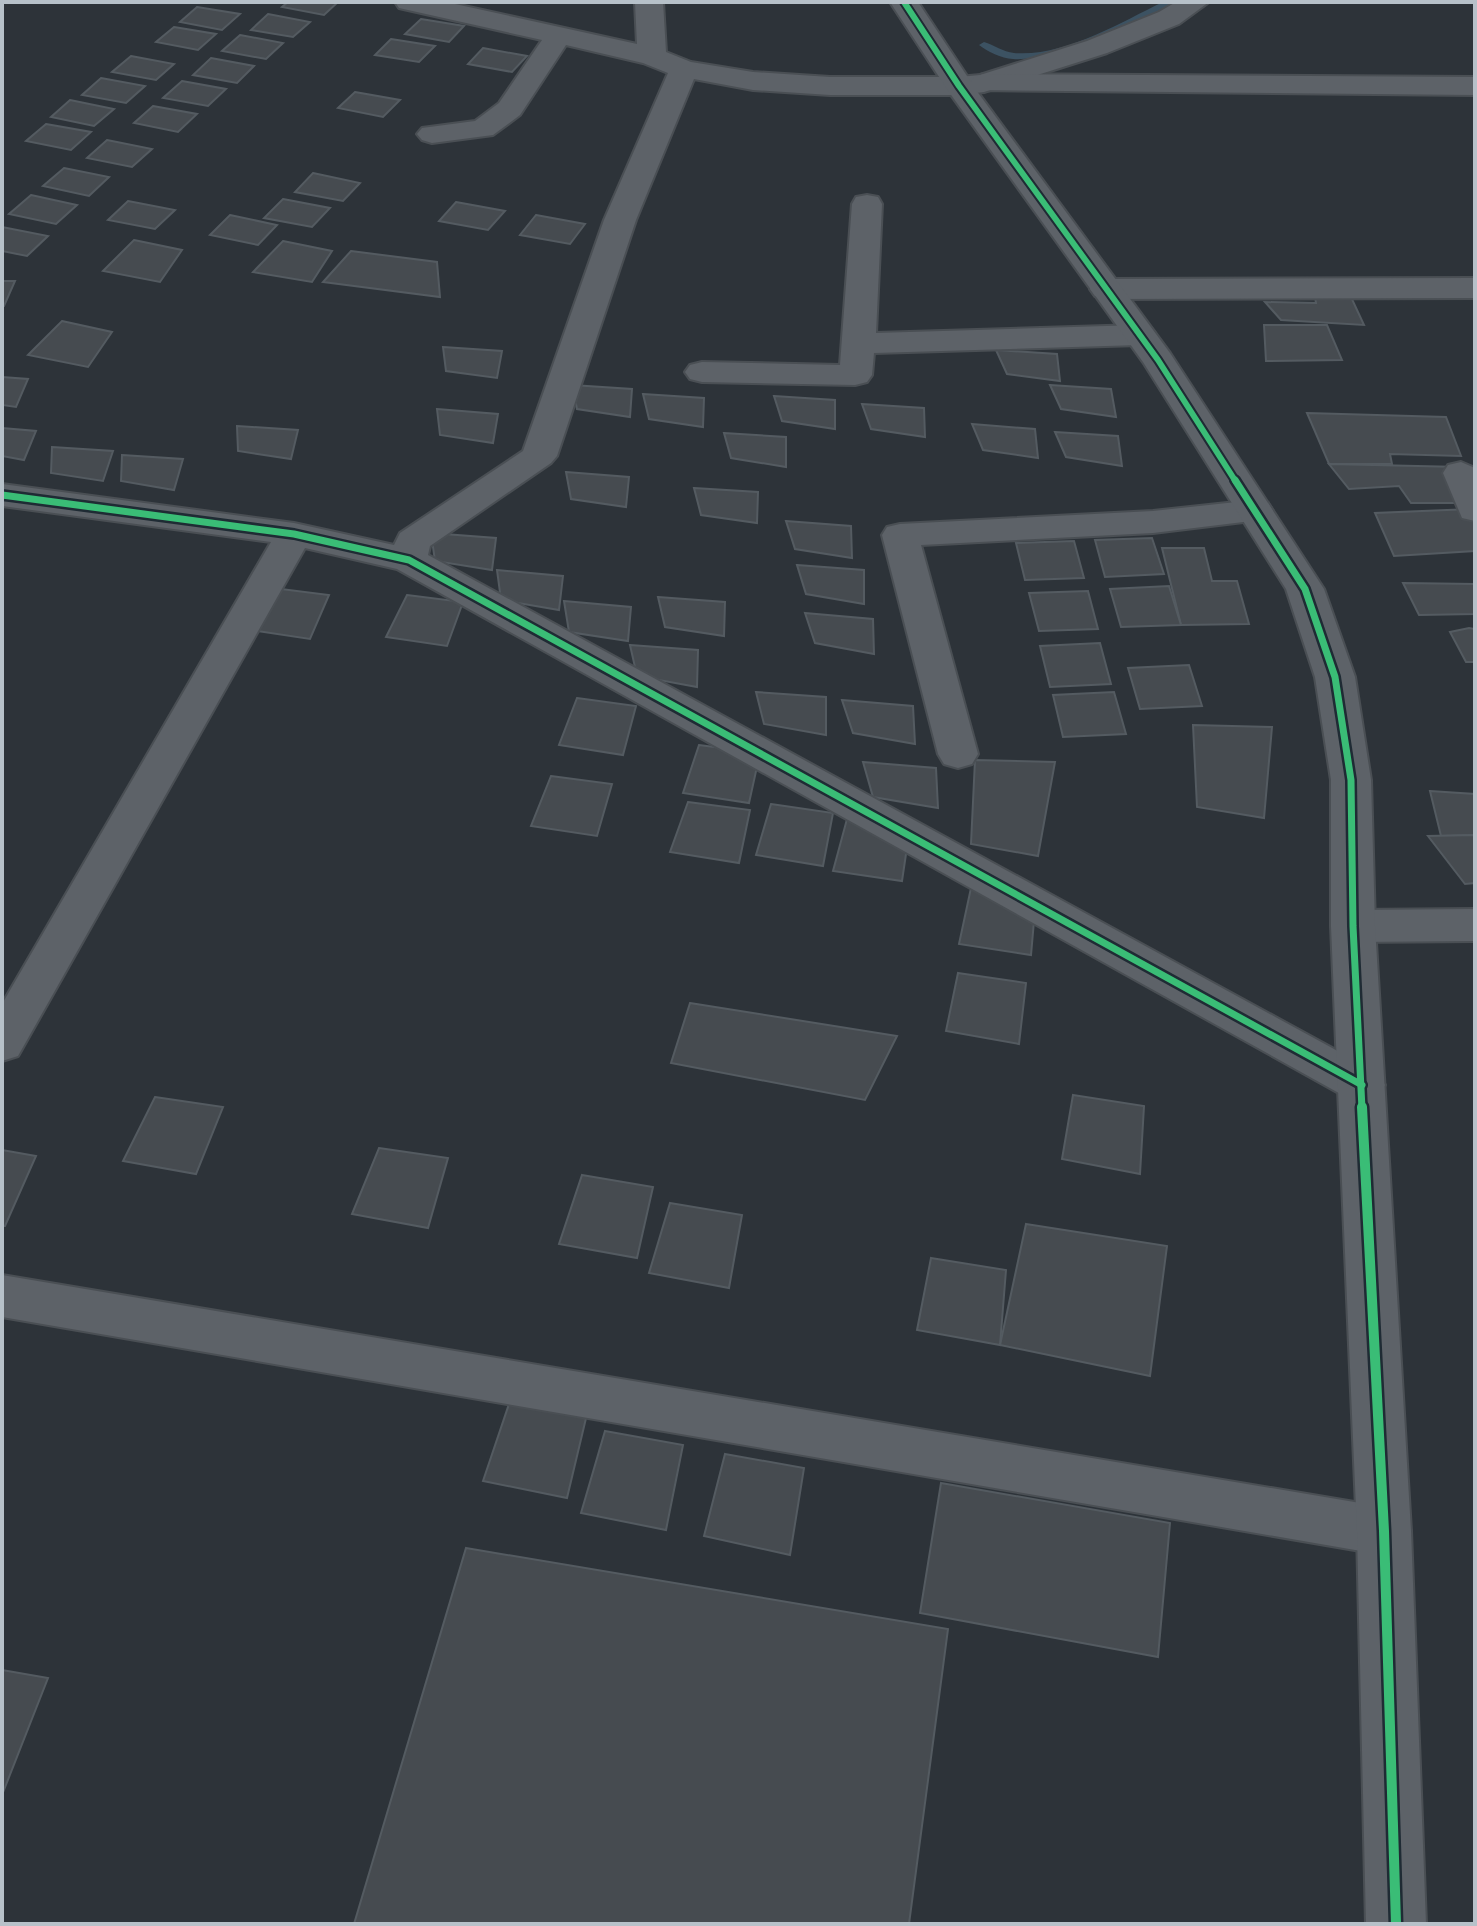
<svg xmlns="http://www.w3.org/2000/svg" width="1477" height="1926" font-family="Quicksand,sans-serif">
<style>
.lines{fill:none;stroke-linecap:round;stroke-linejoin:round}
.stream{fill:#3c5262;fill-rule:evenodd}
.building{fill:#464b50;stroke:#545b61;stroke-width:2}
.minor-casing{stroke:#4a4f54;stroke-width:4}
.tertiary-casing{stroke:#4a4f54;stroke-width:4}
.minor{fill:#5d6268;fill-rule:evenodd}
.tertiary{fill:#5d6268;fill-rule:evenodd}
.cycleway-far2-casing{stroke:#1f2b34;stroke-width:10}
.cycleway-far1-casing{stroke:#1f2b34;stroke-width:12}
.cycleway-casing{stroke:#1f2b34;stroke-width:15}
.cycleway-far2{stroke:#3abd76;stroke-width:6}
.cycleway-far1{stroke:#3abd76;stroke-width:7}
.cycleway{stroke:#3abd76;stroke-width:10}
</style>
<rect width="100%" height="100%" fill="#2d3339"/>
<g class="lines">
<path class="stream" d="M1163 2H1176C1146 25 1051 62 1013 59 1001 58 988 52 979 45L984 42C994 45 1003 52 1014 53 1065 57 1119 23 1163 2Z"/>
</g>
<g class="building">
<polygon points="288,2 338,2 324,15 282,7"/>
<polygon points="197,7 240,14 222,30 180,22"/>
<polygon points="268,14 310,22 293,37 251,30"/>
<polygon points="421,19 464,26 449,42 405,34"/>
<polygon points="174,27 216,34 198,50 156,42"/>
<polygon points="240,35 283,43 266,59 222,51"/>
<polygon points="391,39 435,46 419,62 375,55"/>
<polygon points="483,48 527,56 512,72 468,64"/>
<polygon points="131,56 174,64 156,80 112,72"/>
<polygon points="211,58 254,66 237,83 193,75"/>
<polygon points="101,78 145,86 126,103 82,95"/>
<polygon points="182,81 226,89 208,106 163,98"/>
<polygon points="355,92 400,100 383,117 338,108"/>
<polygon points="70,100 114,109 94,126 51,117"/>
<polygon points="153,106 197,114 178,132 134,123"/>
<polygon points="46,124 91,132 71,150 26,141"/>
<polygon points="107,140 152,149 132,167 87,158"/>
<polygon points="64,168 109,177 89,196 43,186"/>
<polygon points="313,173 360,183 343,201 295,192"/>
<polygon points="31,195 77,205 56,224 9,214"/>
<polygon points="283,199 330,208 312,227 264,218"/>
<polygon points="128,201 175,210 155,229 108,220"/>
<polygon points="456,202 505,211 488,230 439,221"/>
<polygon points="230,215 277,225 258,245 210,235"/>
<polygon points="536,215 585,224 570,244 520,235"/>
<polygon points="2,227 48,236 27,256 2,251"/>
<polygon points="134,240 182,250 160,282 103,271"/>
<polygon points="283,241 332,251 312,282 253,272"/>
<polygon points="351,251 437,262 440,297 323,282"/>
<polygon points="2,281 15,281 4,306 2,306"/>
<polygon points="1315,297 1351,297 1364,325 1281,320 1265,302 1316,303"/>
<polygon points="62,321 112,332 88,367 28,355"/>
<polygon points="1264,325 1327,325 1342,360 1266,361"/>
<polygon points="443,347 502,351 497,378 446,371"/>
<polygon points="996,350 1057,354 1060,381 1007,374"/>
<polygon points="2,377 28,379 16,407 2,405"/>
<polygon points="572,385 632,389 630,417 577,409"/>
<polygon points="1050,385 1111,389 1116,417 1061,409"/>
<polygon points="643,394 704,398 703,427 649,419"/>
<polygon points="774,396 835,400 835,429 782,421"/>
<polygon points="862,404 924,408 925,437 871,429"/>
<polygon points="437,409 498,414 493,443 440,435"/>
<polygon points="1307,413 1446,417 1461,456 1390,454 1392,464 1329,464"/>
<polygon points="972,424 1035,429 1038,458 983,450"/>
<polygon points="237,426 298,430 291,459 238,451"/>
<polygon points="2,428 36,431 24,460 2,456"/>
<polygon points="1055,432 1118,436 1122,466 1066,457"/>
<polygon points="724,433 786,437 786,467 731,458"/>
<polygon points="52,447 113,451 103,481 51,473"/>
<polygon points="122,455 183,459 174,490 121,481"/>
<polygon points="1329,464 1461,467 1473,503 1411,503 1399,486 1349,489"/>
<polygon points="566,472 629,477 626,507 571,499"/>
<polygon points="694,488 758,492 757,523 701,515"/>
<polygon points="1471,509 1475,518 1475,551 1394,556 1375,513"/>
<polygon points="786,521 851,526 852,558 795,549"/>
<polygon points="431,533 496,538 492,570 435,561"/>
<polygon points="1152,538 1164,574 1105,577 1095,540"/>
<polygon points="1074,541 1084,578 1025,580 1016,543"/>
<polygon points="1162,548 1204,548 1212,581 1237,581 1249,624 1181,625"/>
<polygon points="797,565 864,570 864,604 806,594"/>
<polygon points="497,570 563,576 559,610 501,600"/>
<polygon points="1403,583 1475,584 1475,614 1419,615"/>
<polygon points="1169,586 1181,625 1121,627 1110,589"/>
<polygon points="273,588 329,595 310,639 250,630"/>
<polygon points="1088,591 1098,629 1039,631 1029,593"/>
<polygon points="407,595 463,602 447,646 386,637"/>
<polygon points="658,597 725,602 724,636 665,627"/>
<polygon points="564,601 631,607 628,641 569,632"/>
<polygon points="805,613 873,619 874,654 815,643"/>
<polygon points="1469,628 1475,629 1475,662 1466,662 1450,632"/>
<polygon points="1100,643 1111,684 1050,687 1040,646"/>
<polygon points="630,645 698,650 697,687 637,676"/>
<polygon points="1189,665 1202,706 1140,709 1128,668"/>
<polygon points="756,692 826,697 826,735 764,724"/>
<polygon points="1114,692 1126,734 1063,737 1053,695"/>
<polygon points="577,698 636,706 623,755 559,745"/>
<polygon points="842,700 913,706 915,744 853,733"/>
<polygon points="1193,725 1272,727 1264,818 1197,807"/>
<polygon points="699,745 760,753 749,803 683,793"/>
<polygon points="975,760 1055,762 1038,856 971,844"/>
<polygon points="863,762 936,768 938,808 873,797"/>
<polygon points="551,776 612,784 597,836 531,826"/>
<polygon points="1430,791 1475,794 1475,835 1441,836"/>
<polygon points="688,802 750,810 739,863 670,852"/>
<polygon points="771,804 833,813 823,866 756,855"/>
<polygon points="847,819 910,827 902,881 833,871"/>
<polygon points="1475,835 1475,883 1465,884 1428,836"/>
<polygon points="971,888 1036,898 1031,955 959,944"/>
<polygon points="958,973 1026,983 1019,1044 946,1031"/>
<polygon points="690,1003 897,1036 865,1100 671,1063"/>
<polygon points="1073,1095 1144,1106 1140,1174 1062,1159"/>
<polygon points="155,1097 223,1107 196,1174 123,1161"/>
<polygon points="379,1148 448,1158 428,1228 352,1214"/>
<polygon points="2,1150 36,1156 5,1226 2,1226"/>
<polygon points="582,1175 653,1187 637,1258 559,1244"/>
<polygon points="670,1203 742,1215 729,1288 649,1273"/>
<polygon points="1026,1224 1167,1246 1150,1376 1000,1345"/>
<polygon points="931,1258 1006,1270 1000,1345 917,1330"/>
<polygon points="510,1401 587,1414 567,1498 483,1481"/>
<polygon points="605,1431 683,1445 666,1530 581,1513"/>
<polygon points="725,1454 804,1468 790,1555 704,1536"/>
<polygon points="941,1483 1170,1523 1158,1657 920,1613"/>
<polygon points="466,1548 948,1629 909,1924 354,1924"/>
<polygon points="2,1670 48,1678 2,1795"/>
</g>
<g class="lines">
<defs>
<g id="minor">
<polygon points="395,2 446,2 637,44 635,2 663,2 666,52 691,62 753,72 830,77 959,77 980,75 1087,41 1159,12 1176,2 1209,2 1179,24 1107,53 984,92 959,95 830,95 753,90 694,79 636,220 557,456 551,463 430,546 428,555 1378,1073 1385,1085 1378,1097 1362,1103 1346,1097 397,569 305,548 18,1056 2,1061 2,1004 271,542 2,506 2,484 294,523 394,545 400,533 523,451 604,220 668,73 643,63 566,45 520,115 493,135 432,143 422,140 417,134 422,128 475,121 499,103 542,40 399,8"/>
<polygon points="867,195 878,197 882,204 876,333 1139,325 1151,328 1156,335 1151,342 1139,345 874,353 872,375 867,382 855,385 702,382 690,379 685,372 690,365 702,362 840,365 852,204 856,197"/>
<polygon points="1475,278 1475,298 1106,299 1095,296 1090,289 1095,282 1106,279"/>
<polygon points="1461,462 1475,468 1475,521 1462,518 1443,473 1448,465"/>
<polygon points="1255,500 1268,503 1273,511 1268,519 1153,533 921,545 978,754 972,764 958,768 944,764 938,754 882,535 887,527 900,524 1153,511"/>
<polygon points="1475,909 1475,941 1353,942 1338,937 1331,926 1338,915 1353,910"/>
<polygon points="2,1275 1384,1507 1403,1514 1411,1531 1403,1548 1384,1555 2,1317"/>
</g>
<polygon id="tertiary" points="890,2 918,2 971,82 974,77 984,74 1475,77 1475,95 976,90 1170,353 1324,589 1355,677 1371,780 1375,926 1411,1531 1426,1924 1366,1924 1357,1531 1331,926 1331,780 1315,677 1286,589 1143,362 949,92"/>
</defs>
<use href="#minor" class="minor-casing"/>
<use href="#tertiary" class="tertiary-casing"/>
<use href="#minor" class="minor"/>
<use href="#tertiary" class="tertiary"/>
<defs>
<polyline id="cycleway-far2" points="904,2 959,86 1158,360 1236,482"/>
<g id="cycleway-far1">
<polyline points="1235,480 1305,589 1335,677 1351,780 1353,926 1362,1109"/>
<polyline points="2,495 294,534 409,560 1362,1085"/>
</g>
<polyline id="cycleway" points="1362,1107 1384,1531 1396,1924"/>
</defs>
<use href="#cycleway-far2" class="cycleway-far2-casing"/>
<use href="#cycleway-far1" class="cycleway-far1-casing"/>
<use href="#cycleway" class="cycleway-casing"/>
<use href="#cycleway-far2" class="cycleway-far2"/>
<use href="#cycleway-far1" class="cycleway-far1"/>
<use href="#cycleway" class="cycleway"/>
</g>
<rect width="1477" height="1926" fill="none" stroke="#b7c1c9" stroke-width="8"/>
</svg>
